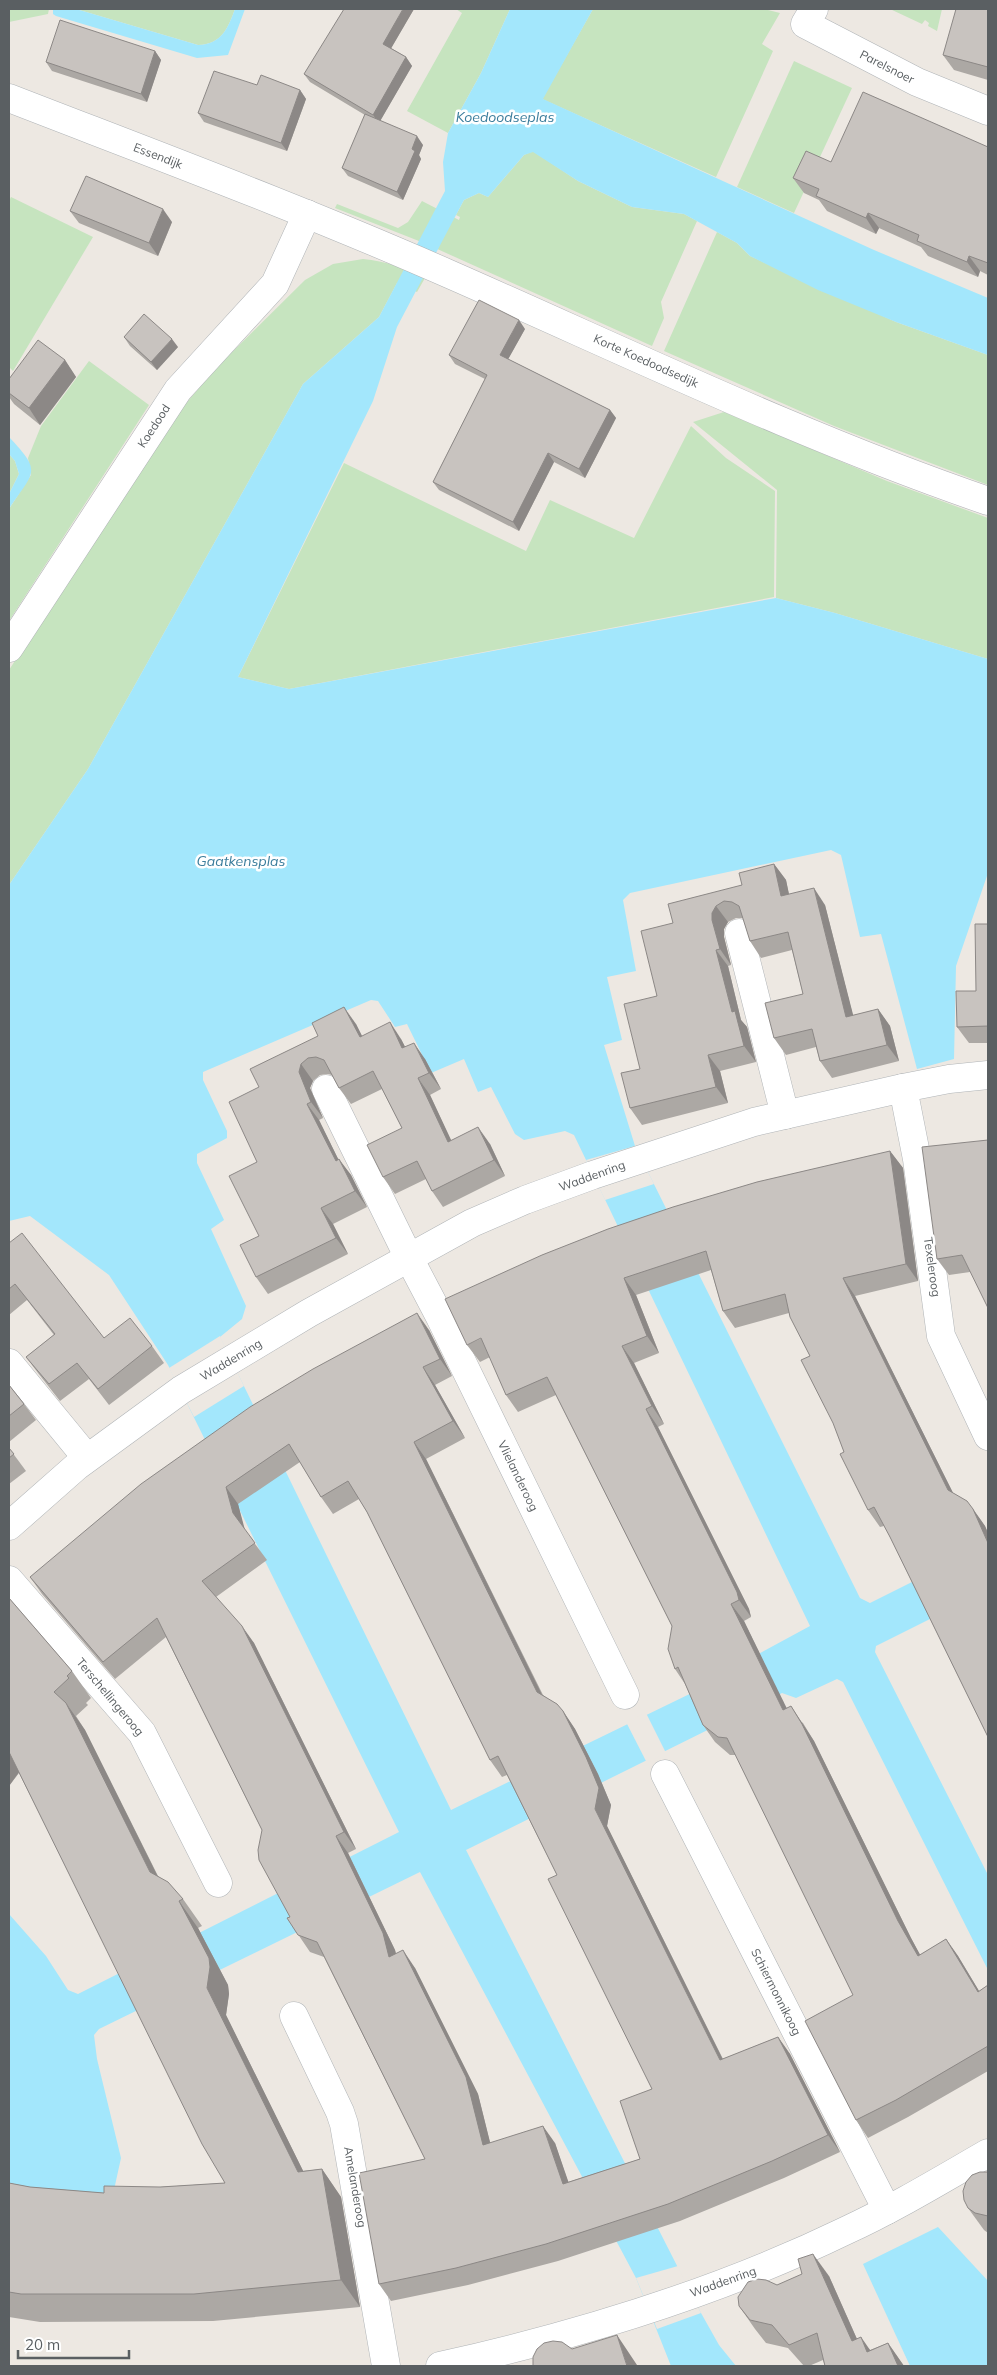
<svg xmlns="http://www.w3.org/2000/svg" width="997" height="2375" font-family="Mulish,sans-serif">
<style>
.green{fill:#c6e4bf}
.water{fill:#a3e7fc;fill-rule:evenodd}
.pier{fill:#ede8e2}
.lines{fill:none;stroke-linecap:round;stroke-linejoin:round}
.street-casing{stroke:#b0b4b7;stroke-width:29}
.street{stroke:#fff;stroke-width:28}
.wall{fill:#aca8a4;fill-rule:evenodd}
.shaded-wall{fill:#8c8886}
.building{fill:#c8c3bf;stroke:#8c8886;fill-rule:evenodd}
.labels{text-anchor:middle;stroke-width:5;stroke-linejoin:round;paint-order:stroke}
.street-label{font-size:12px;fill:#5a5f62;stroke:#fff}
.water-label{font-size:14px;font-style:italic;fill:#3b7d9c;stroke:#fff}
</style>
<rect width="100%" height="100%" fill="#ede8e2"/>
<g class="green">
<polygon points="9,9 49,9 48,14 9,22"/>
<path d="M76 9H235C228 28 222 44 198 45Z"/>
<polygon points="456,9 510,9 481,73 448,133 407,111 462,13"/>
<polygon points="593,9 764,9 780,13 762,44 773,51 716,177 542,99"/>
<polygon points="890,9 942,9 937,31 928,26 929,23 925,20 922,24"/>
<polygon points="794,61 852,88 794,213 737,187"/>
<polygon points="533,151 578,181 632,207 684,214 697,221 661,302 664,318 652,346 424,243 335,208 337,204 398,228 408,222 422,201 459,220 460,217 456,215 464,200 479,193 488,197 524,155"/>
<polygon points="11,197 93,237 13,371 9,367 9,201"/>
<polygon points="717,232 737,243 750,256 896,322 988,355 988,485 834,426 664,351"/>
<path d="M363 259C386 261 404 268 425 278L417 292 397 283 379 317 303 384 88 769 9 885V670L172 420 214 370 305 280 333 264Z"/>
<polygon points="89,361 149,405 9,621 9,509 31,475 28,458 41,426"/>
<polygon points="724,412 887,481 988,518 988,659 835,613 776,598 777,490 693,422"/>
<polygon points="691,426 726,458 775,491 774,597 289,689 238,677 344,463 526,551 550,500 634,538"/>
<polygon points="9,454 15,461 19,474 9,494"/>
</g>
<g class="water">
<path d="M53 9H76L198 45C222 44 228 28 235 9H245L228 55 197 58 56 16 53 14Z"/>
<path d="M510 9H593L543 99 874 250 988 298V355L896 322 818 290 750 256 737 243 684 214 632 207 578 181 533 152 524 155 488 197 479 193 464 200 456 215 397 327 373 401 238 677 289 689 776 598 835 613 988 659V873L956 966 954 1059 917 1069 881 934 860 937 841 855 831 850 630 893 623 900 636 971 607 977 622 1040 604 1045 635 1146 860 1598 870 1603 988 1544V1590L876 1646 875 1652 988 1875V1970L843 1682 837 1679 796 1698 782 1693 466 1850 701 2313 719 2345 736 2366H671L636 2278 420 1872 99 2029 94 2035 97 2059 121 2158 112 2199 9 2192V1914L46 1956 68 1990 78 1994 399 1832 168 1365 109 1275 30 1216 9 1221V885L88 769 303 384 379 317 445 191 443 162 448 133 481 73ZM371 1000 378 1001 395 1027 407 1024 431 1073 464 1059 478 1092 491 1087 515 1134 524 1140 565 1131 574 1135 810 1626 749 1659 741 1669 451 1810 220 1337 242 1319 246 1306 211 1229 224 1220 197 1163V1154L227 1138V1131L203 1080V1072Z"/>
<path d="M9 437C43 473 34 471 9 509V494L19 474 15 461 9 454Z"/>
<polygon points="938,2227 988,2281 988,2366 910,2366 863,2264"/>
</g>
<g class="pier">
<polygon points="635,1146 654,1184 605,1200 586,1160"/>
<polygon points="220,1336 244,1386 194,1417 169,1368"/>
<polygon points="646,1713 666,1753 647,1763 626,1722"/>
<polygon points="678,2266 701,2313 657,2329 636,2278"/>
</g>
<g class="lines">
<defs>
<g id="street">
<polyline points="814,9 805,24 917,82 988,111"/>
<path d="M9 98C156 155 304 210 449 274 627 352 804 438 988 501"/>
<polyline points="9,648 178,390 275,284 307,214"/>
<polyline points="739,933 785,1115"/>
<polyline points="903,1088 917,1159 941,1336 988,1436"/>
<polyline points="326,1089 409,1258 440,1317 625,1695"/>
<polyline points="9,1363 87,1458"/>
<polyline points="9,1526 77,1466 181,1390 309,1313 472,1223 525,1200 593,1175 754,1122 903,1088 949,1079 988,1075"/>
<polyline points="9,1580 142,1733 218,1883"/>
<polyline points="665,1774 887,2210"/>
<polyline points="294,2016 340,2112 344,2124 386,2366"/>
<path d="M440 2366C579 2335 717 2293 845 2231 895 2208 941 2180 988 2153"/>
</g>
</defs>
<use href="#street" class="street-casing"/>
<use href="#street" class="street"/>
</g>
<g class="wall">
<polygon points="414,9 391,48 406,57 412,66 380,121 423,145 419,155 421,159 403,200 348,176 342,168 365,115 310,82 304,74"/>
<polygon points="988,9 988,80 954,70 943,55"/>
<polygon points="155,51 161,60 147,102 52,71 46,62"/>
<polygon points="257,85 300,90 306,99 287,151 204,122 198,113"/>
<polygon points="988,147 988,275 980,271 978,277 928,256 921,247 879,228 876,234 827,211 819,200 804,193 793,178 831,162"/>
<polygon points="70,211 172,222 158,256 79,223"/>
<polygon points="525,329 508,359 610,410 616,418 585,478 554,462 519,531 439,490 433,482 485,379 455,364 449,355"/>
<polygon points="124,337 178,347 157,370 130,346"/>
<polygon points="65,360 76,377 40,425 14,404 9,397 9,379"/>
<polygon points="774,864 786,880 789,895 825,905 853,1016 878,1009 890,1026 899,1061 832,1078 820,1061 816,1047 786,1055 774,1038 803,994 792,950 761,958 750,941 743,918 736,918 728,922 724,929 724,937 731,965 728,966 741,1020 747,1027 756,1062 720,1071 728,1103 642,1125 630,1108 640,1069 673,923 742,885"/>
<polygon points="988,924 988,1043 969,1043 957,1027 976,991"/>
<polygon points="356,1024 362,1036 401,1039 405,1047 425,1059 441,1089 430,1095 451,1141 490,1144 505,1176 443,1207 432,1191 426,1179 395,1194 383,1177 402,1128 382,1089 351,1104 339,1088 332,1075 328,1074 320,1075 313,1081 310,1088 323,1118 319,1120 338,1159 351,1175 367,1207 333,1224 348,1254 268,1294 256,1277 259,1236 257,1162 259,1087"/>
<polygon points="988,1140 970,1272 949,1275 937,1259"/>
<polygon points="890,1151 903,1168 918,1281 855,1296 953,1493 973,1509 985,1526 988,1533 988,1737 890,1537 884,1526 880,1527 868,1510 844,1452 810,1356 789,1313 735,1328 723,1311 711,1270 636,1295 659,1353 634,1363 664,1424 658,1427 749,1609 751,1617 744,1621 786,1709 803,1723 814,1741 911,1938 920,1955 946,1939 958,1956 979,1991 988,1985 988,2071 908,2117 868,2138 856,2120 853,1995 736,1755 730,1755 715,1742 703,1725 685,1684 675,1669 672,1626 556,1395 518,1412 506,1395 490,1357 480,1362 467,1345"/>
<polygon points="9,1243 104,1338 152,1346 164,1363 109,1405 89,1379 60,1401 38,1373 26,1357 54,1335 27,1300 9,1315"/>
<path d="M429 1330 452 1376 435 1385 465 1438 426 1459 543 1695 563 1711 575 1729 598 1774 611 1805 607 1826 698 2009 723 2059 778 2037 790 2054 840 2152 784 2178 680 2221 558 2261 468 2285 391 2301 379 2284 425 2159 324 1957 310 1952 287 1918 290 1917 262 1830 166 1637 115 1679 42 1594 30 1577ZM300 1462 321 1497 333 1514 359 1499 367 1512 490 1760 502 1777 507 1775 557 1875 652 2089 640 2159 568 2182 555 2143H490L478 2094 415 1968 396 1954 395 1950 348 1853 356 1849 254 1643 216 1597 267 1560 244 1529 238 1504Z"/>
<polygon points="9,1385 24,1404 36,1420 9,1442"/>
<polygon points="9,1448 26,1471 9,1484"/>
<polygon points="9,1598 72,1671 91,1698 86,1703 88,1705 76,1716 85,1730 158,1876 183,1899 202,1926 198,1928 228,1985 229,1994 226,2015 303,2171 322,2169 341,2197 360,2307 213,2321 40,2322 9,2317 9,2183 30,2187 104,2193 160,2187 225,2183 19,1773 9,1786"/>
<polygon points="988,2172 988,2233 984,2230 968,2208"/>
<polygon points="829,2276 857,2339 870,2350 888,2343 904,2366 825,2366 823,2360 809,2366 804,2366 788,2348 766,2343 755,2329 739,2306 777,2285"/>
</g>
<g class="shaded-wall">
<polygon points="403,9 414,9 389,52 383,44"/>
<polygon points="155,51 161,60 147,102 141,94"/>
<polygon points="406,57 412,66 379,123 373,115"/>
<polygon points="300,90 306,99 287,151 281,143"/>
<polygon points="417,136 423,145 419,155 421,159 403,200 397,192 412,149"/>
<polygon points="163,209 172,222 158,256 149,243"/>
<polygon points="868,213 879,228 876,234 866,218"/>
<polygon points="969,256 980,271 978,277 967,262"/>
<polygon points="519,320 525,329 506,363 500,355"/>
<polygon points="172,339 178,347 157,370 151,362"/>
<polygon points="65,360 76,377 40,425 29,408"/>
<polygon points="610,410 616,418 585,478 579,469"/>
<polygon points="548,453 554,462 519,531 513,522"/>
<polygon points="774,864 786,880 793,913 781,896"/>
<polygon points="814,888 825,905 858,1034 846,1017"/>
<polygon points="716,906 728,922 724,929 724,937 731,965 720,949 712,920 712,913"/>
<polygon points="716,950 728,966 741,1020 747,1027 756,1062 744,1046 732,1012"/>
<polygon points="344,1007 356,1024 371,1054 360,1037"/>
<polygon points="878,1009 890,1026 899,1061 887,1045"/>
<polygon points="390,1022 401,1039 414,1064 402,1048"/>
<polygon points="414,1043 425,1059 441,1089 429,1073"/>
<polygon points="708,1055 720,1071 728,1103 716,1087"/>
<polygon points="301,1064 313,1081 310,1088 323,1118 311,1102 299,1072"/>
<polygon points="418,1078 430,1095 460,1159 448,1142"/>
<polygon points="307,1104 319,1120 347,1177 336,1161"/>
<polygon points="478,1127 490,1144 505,1176 494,1160"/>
<polygon points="890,1151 903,1168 918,1281 906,1264"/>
<polygon points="339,1159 351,1175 367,1207 355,1191"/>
<polygon points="321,1208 333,1224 348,1254 336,1238"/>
<polygon points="624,1278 636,1295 659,1353 647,1336"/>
<polygon points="843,1278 855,1296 960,1507 948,1490"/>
<polygon points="417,1313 429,1330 452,1376 440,1359"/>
<polygon points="622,1346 634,1363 664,1424 652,1406"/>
<polygon points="423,1367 435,1385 465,1438 453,1421"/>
<polygon points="646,1409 658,1427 749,1609 751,1617 739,1600"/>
<polygon points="414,1442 426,1459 549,1709 537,1692"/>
<polygon points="226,1487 238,1504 245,1530 233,1513"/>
<polygon points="973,1509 985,1526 988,1533 988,1543"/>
<polygon points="731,1604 744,1621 796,1727 783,1710"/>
<polygon points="242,1626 254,1643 356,1849 344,1832"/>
<polygon points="66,1703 85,1730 169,1899 150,1872"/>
<polygon points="791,1706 814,1741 911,1938 930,1973 918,1956 898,1921"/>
<polygon points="563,1711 575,1729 598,1774 611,1805 607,1826 732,2078 720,2060 595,1809"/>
<polygon points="9,1749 22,1768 9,1786"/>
<polygon points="336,1836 348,1853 395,1950 401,1974 389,1957"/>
<polygon points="179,1901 198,1928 228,1985 229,1994 226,2015 317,2199 298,2172 207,1988"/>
<polygon points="946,1939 958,1956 988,2006 978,1992"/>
<polygon points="403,1950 415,1968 478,2094 495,2162 483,2145"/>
<polygon points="778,2037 790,2054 840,2152 828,2135"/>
<polygon points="543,2126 555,2143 575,2201 563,2184"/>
<polygon points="322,2169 341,2197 360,2307 341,2280"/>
<polygon points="813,2254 829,2276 868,2364 852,2341"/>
<polygon points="617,2335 637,2365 638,2366 627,2366"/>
<polygon points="861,2337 877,2360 867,2352"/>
<polygon points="888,2343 904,2366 898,2366"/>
</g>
<g class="building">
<polygon points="344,9 403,9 383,44 406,57 373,115 304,74"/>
<polygon points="956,9 988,9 988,67 943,55"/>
<polygon points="60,20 155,51 141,94 46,62"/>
<polygon points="214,71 257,85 261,75 300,90 281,143 198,113"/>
<polygon points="863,92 988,147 988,263 969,256 967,262 917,241 919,235 868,213 866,218 816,196 819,189 793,178 806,151 831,162"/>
<polygon points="365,114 417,136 412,149 415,151 397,192 342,168"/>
<polygon points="86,176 163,209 149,243 70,211"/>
<polygon points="479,300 519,320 500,355 610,410 579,469 548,453 513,522 433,482 487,375 449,355"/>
<polygon points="144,314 172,339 151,362 124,337"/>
<polygon points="38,340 65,360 29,408 9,393 9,379"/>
<polygon points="774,864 781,896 814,888 846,1017 878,1009 887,1045 820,1061 812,1029 774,1038 765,1003 803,994 788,932 750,941 739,906 732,902 724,901 716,906 712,913 712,920 720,949 716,950 732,1012 735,1011 744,1046 708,1055 716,1087 630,1108 621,1073 640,1069 624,1004 657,996 641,931 673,923 668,904 742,885 739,873"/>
<polygon points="975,924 988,924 988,1026 957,1027 956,991 976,991"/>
<polygon points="344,1007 360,1037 390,1022 402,1048 414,1043 429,1073 418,1078 448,1142 478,1127 494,1160 432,1191 417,1161 383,1177 367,1145 402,1128 373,1071 339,1088 324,1060 316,1057 308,1058 301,1064 299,1072 311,1102 307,1104 336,1161 339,1159 355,1191 321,1208 336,1238 256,1277 240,1245 259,1236 229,1176 257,1162 229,1102 259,1087 250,1069 318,1036 312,1023"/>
<polygon points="988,1140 988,1308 962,1255 937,1259 922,1147"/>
<polygon points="890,1151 906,1264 843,1278 948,1490 967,1501 973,1509 988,1543 988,1737 890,1537 874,1507 868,1510 840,1454 844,1452 833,1423 801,1360 810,1356 790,1317 785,1294 723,1311 706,1251 624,1278 647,1336 622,1346 652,1406 646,1409 737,1592 739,1600 731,1604 783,1710 791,1706 802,1724 898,1921 918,1956 946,1939 978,1992 988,1985 988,2046 896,2100 856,2120 805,2021 853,1995 727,1738 718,1737 703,1725 678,1667 675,1669 668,1649 672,1626 547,1377 506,1395 481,1338 467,1345 445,1299 542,1255 608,1229 673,1207 757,1182"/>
<polygon points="22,1233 104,1338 130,1318 152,1346 98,1389 77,1363 49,1384 26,1357 55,1334 15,1284 9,1289 9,1243"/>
<path d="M417 1313 440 1359 423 1367 453 1421 414 1442 537 1692 557 1704 563 1711 586 1757 599 1788 595 1809 686 1992 720 2060 778 2037 828 2135 772 2161 668 2204 546 2244 456 2268 379 2284 359 2173 425 2159 317 1942 298 1935 287 1918 290 1917 259 1860 258 1850 262 1830 157 1618 103 1662 30 1577 141 1484 250 1407 313 1369ZM289 1444 321 1497 348 1481 367 1512 490 1760 498 1756 557 1875 548 1879 652 2089 620 2101 640 2159 563 2184 543 2126 483 2145 466 2077 403 1950 389 1957 383 1933 336 1836 344 1832 242 1626 202 1581 255 1543 233 1513 226 1487Z"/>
<polygon points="9,1385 24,1404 9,1416"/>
<polygon points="9,1448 14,1454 9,1458"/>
<polygon points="9,1598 72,1671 67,1676 69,1678 54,1692 66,1703 150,1872 168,1882 183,1899 179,1901 209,1958 210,1967 207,1988 298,2172 322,2169 341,2280 194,2294 21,2294 9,2292 9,2183 30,2187 104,2193 104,2186 160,2187 225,2183 202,2144 9,1752"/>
<polygon points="980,2172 988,2172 988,2216 975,2213 968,2208 964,2200 963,2191 966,2182 972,2175"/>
<polygon points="813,2254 852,2341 861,2337 867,2352 888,2343 898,2366 825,2366 817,2333 789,2345 772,2325 750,2320 739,2306 738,2297 748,2282 757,2279 766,2280 777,2285 802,2274 798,2259"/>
<polygon points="617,2335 627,2366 533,2366 533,2357 537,2349 544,2343 553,2341 562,2342 572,2349"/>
</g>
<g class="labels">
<g class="street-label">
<text transform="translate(887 67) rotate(27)" y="4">Parelsnoer</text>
<text transform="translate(158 156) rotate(21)" y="4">Essendijk</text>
<text transform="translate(646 361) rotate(24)" y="4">Korte Koedoodsedijk</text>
<text transform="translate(154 426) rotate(-57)" y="4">Koedood</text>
<text transform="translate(592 1176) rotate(-20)" y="4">Waddenring</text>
<text transform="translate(932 1267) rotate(82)" y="4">Texeleroog</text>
<text transform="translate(231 1360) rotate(-31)" y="4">Waddenring</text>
<text transform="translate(518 1476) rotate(64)" y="4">Vlielanderoog</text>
<text transform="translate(110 1697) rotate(50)" y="4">Terschellingeroog</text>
<text transform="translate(776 1992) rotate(63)" y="4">Schiermonnikoog</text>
<text transform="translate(355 2187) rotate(80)" y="4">Amelanderoog</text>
<text transform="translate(723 2282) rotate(-20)" y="4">Waddenring</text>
</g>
<g class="water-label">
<text x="505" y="122">Koedoodseplas</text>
<text x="241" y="866">Gaatkensplas</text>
</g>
</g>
<rect width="997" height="2375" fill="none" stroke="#5a5f62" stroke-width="20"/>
<path d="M18 2350v8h111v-8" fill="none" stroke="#5a5f62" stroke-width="2.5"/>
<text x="25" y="2350" font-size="15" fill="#5a5f62" stroke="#ffffff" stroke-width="4" paint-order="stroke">20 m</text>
</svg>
